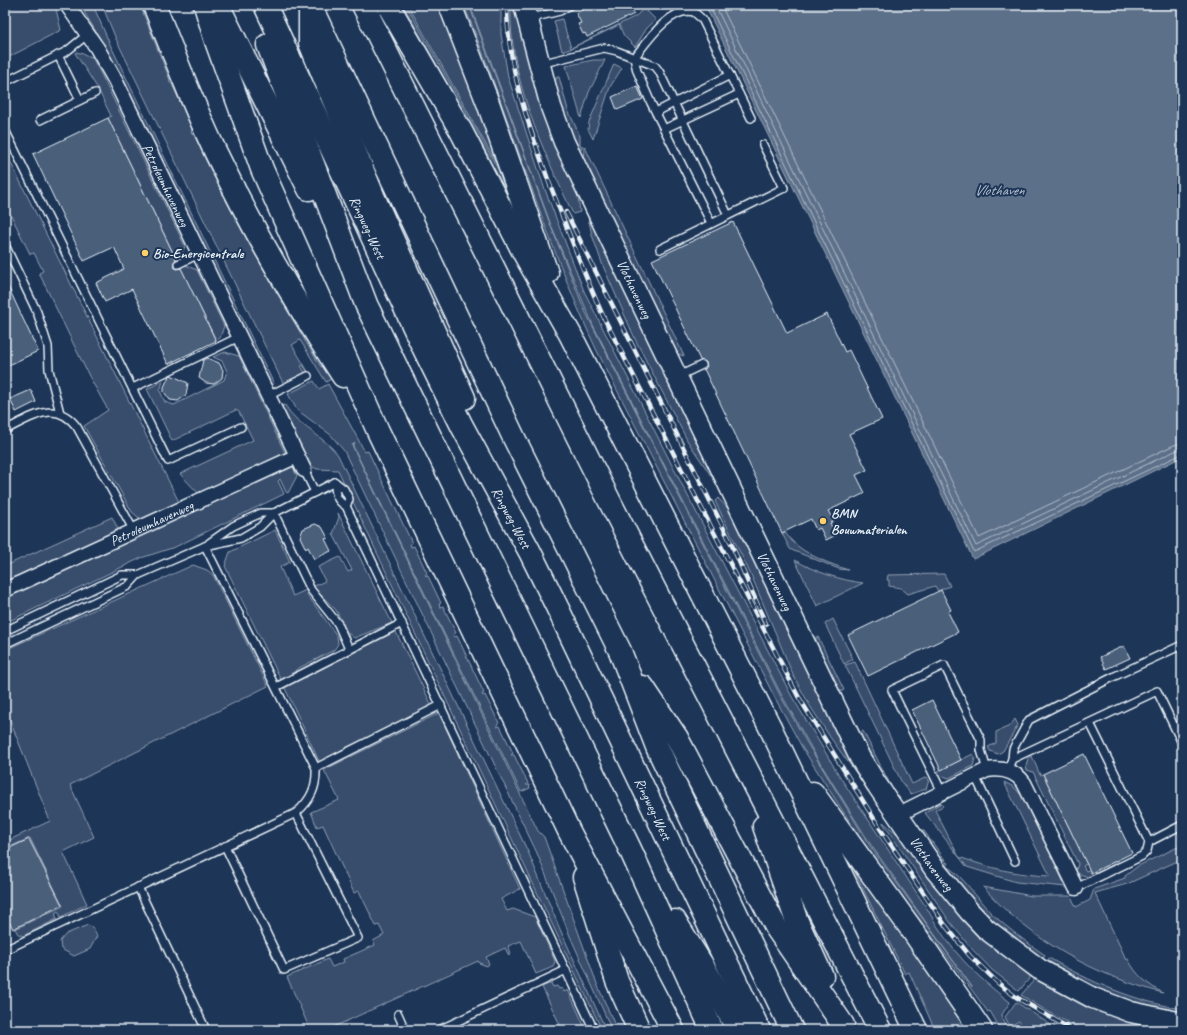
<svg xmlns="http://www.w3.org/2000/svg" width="1187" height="1035" font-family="Caveat,sans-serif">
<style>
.green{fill:#374d6c;stroke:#909fb2}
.water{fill:#5d7089;stroke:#95a4b5}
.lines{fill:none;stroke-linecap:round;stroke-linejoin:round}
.shore{stroke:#b0bdcc;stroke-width:1}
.building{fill:#495e7a;stroke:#e8f1f8}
.lane-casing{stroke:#e8f1f8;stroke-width:10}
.street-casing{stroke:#e8f1f8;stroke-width:17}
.secondary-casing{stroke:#e8f1f8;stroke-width:23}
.highway-casing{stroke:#e8f1f8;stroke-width:25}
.lane{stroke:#1d3557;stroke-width:7}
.street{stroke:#1d3557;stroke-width:14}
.secondary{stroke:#1d3557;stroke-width:20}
.highway{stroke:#1d3557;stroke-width:22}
.rail-casing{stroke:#e8f1f8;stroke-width:4.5}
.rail{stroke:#1d3557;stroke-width:3;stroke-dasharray:9;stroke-linecap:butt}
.poi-dot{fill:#ffd166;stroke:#1d3557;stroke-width:1.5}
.labels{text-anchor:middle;stroke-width:4;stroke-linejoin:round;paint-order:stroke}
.street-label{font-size:14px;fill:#e8f1f8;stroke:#1d3557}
.poi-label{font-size:14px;font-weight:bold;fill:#e8f1f8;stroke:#1d3557;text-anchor:start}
.water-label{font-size:15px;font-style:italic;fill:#b7c4d1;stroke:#1d3557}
</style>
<rect width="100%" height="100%" fill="#1d3557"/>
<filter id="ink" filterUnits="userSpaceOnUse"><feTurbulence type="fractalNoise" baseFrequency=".025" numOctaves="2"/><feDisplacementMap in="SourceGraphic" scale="8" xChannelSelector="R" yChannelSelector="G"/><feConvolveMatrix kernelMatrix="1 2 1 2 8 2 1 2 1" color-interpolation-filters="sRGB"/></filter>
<g filter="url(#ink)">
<g class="green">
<polygon points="5,5 55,5 61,30 5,59"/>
<polygon points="80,5 93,5 109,42 274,384 271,386 108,52"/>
<path d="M102 5H140L170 80 169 82 172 84 192 129 191 132 194 135C231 215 275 291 321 367L323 366 331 379 326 382 300 340 292 345 309 373H308L303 365 301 366 306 374 284 385 116 39Z"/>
<polygon points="403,5 406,5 502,176 503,175 408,5 444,5 526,231 488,161 490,159"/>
<path d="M464 5H469L552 229 585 311 780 695 807 743 870 846 972 987 871 845 817 758 781 694 593 325 552 228 470 5H501V34L508 77 544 187 584 291 674 469 791 695 842 780 928 910C948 948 976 977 1010 1002L1001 1016 1009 1030H1001L990 1011 988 1012 971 989 866 847 803 749 775 698 597 351C544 238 511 120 464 5Z"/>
<path d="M511 5H516L577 188 580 212 573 214C543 150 508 77 511 5Z"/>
<polygon points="644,8 656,20 647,28 635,47 624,36 619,25 570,49 562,51 554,21 562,19 571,48 636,16"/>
<polygon points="77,52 92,57 102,76 185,246 180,258 176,259 108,118 111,116 98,89 75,53"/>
<polygon points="593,60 605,60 589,92 581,118 566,66"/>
<polygon points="614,64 622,68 610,87 593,139 588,129 589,122"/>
<polygon points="557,77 559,77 568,110 580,136 580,145 585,147 684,356 675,353 583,161 584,149 579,148 578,152 562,114 554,83"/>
<polygon points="5,151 180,504 145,520 138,517 132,512 84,426 108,410 89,376 39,273 43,271 34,253 30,254 5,203"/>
<polygon points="584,202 726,498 687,440 636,341 603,266 592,235 588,217 585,211"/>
<polygon points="185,265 197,270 224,326 220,338 216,340 180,267"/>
<polygon points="225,352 239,356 286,455 200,495 180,474 253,440 239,412 236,410 172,441 147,389 163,381 160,391 165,402 174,405 224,380 227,371 222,361 213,357"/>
<polygon points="314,381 319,389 328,384 365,452 368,451 412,543 410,544 411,547 414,546 427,573 425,575 428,576 441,603 439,604 440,607 443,606 456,633 453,634 455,637 457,636 484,693 482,694 483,696 485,695 499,723 497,725 497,727 500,726 513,753 511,755 514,755 528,783 526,785 529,785 530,788 521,792 353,446 355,443 352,445 538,831 544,837 597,984 617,1030 612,1030 610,1026 570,936 537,853 344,451 331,435 297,410 288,394"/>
<path d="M285 405C297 426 323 435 338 455L529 854 559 927 606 1030H602L338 470 317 469 311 466 281 406Z"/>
<polygon points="292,465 297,476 288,493 286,492 280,479 278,481 284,494 175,547 141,558 5,623 5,596"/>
<polygon points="718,498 733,514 891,821 832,740 810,706 793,675 752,577 715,501"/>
<polygon points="338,513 392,623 354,638 347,632 336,610 315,589 306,593 337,636 338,644 334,650 297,669 282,682 225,566 230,552 275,530 290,562 280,567 293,596 325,581 318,567 340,557 348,572 352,570 333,534 339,517"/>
<polygon points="112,517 119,531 5,584 5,566"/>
<path d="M785 532C798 553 826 562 848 570L839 569 794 551 790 549 782 533Z"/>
<path d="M795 560C815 572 840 580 863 583L817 606Z"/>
<polygon points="193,565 207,570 213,575 268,686 70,785 94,837 63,852 87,904 61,917 58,911 55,913 57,919 23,936 18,934 15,929 63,906 30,838 5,849 5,842 50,821 5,708 5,650"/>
<polygon points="944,574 950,586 938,591 935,586 908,594 901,588 889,586 889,580 887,580 888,575"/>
<polygon points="833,619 853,659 844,664 825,624"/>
<polygon points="395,630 432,706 339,751 333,756 320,763 284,686"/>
<polygon points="816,637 818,637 844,690 838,693 816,646"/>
<polygon points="855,662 912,784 927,777 929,780 926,789 911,794 902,783 845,665"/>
<polygon points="439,713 520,889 501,899 507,911 513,909 535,917 555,961 553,967 536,974 521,941 508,946 511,953 509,956 505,948 486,957 489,964 487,966 479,963 478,961 327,1030 306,1030 308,1025 287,977 328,959 332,967 344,962 343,959 375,945 373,941 384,935 379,925 376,926 359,891 354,893 323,825 317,827 311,812 339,800 324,770"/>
<polygon points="1015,719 1018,725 1003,751 998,754 990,751 988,747 996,743 996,732 1010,726"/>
<polygon points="863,731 891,786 891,787 880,774 857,734"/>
<polygon points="973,754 975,758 973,766 949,778 940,775 938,771"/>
<polygon points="1032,756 1040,775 1043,774 1087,864 1083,866 1086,871 1117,860 1118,862 1088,877 1077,873 1076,870 1078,864 1033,772 1027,770 1026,767 1028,758"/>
<path d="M1004 782 1014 787 1023 797 1066 887 1016 882 967 867 925 813 941 803 943 806 935 810 959 857C989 868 1018 875 1050 876Z"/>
<polygon points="883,822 904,840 1033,974 1019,991 992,970 970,947 950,922 883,823"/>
<path d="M922 830 924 831 946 861C935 855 923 844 922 830Z"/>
<polygon points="840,842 974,1030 935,1030 909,972 905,974"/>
<path d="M1182 845V859L1127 884 1095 893 1126 959H1128C1136 975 1148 985 1163 993 1094 975 1031 941 983 887L1032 896H1071L1076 907 1090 900 1094 889 1125 878V876L1138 866Z"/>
<path d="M946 862 948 863 946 866C963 875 977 899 992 914 1009 929 1027 943 1045 955L1042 962 984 915 944 866Z"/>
<polygon points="88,925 92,927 97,936 90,949 74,956 61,949 60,941 66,934"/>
<path d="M1049 958C1090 982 1134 1001 1182 1009V1015L1105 995 1045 964Z"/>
<path d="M1036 978 1176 1030H1086C1063 1022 1042 1008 1021 995Z"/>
<polygon points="551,983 553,987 557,986 559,989 562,988 564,992 568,990 586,1030 556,1030 561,1027 542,987"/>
<polygon points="1016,1002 1051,1025 1062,1030 1016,1030 1022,1026 1019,1021 1010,1026 1005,1017"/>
</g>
<polygon class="water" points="705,5 1182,5 1182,457 973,559"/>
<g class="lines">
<g class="shore">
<polyline points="709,5 974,552 1182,454"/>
<polyline points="715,5 976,546 1177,450 1182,449"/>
<polyline points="721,5 979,538 1174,445 1182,443"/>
</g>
</g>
<g class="building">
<polygon points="592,5 630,5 634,14 587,37 585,33 583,34 578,24 581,23 576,13"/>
<polygon points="637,86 643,99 617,110 612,97"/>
<polygon points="108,118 176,259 174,262 173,266 177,269 181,268 216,341 168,364 132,289 105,302 96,283 124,269 114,247 84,261 33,154"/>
<polygon points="733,222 787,333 827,314 845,352 849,350 882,419 849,434 867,470 856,475 865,493 828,511 834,521 830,523 836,535 826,540 820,528 816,530 811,519 782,533 704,369 707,366 706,363 700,360 652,260"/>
<polygon points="5,280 38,351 5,367"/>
<polygon points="207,358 219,363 223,370 222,378 214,384 206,383 199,378 203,360"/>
<polygon points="171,375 188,383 186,395 178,401 170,400 164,392 164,387 169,376"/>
<polygon points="31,390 36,402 16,412 10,399"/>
<polygon points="315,524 322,527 328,538 325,539 331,551 314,559 308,547 306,549 300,537 303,529"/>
<polygon points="941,590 951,610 948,612 958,632 868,676 848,635"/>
<polygon points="1124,646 1130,658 1106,669 1100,657"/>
<polygon points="932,700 961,760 941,770 912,710"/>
<polygon points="1084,754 1132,853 1091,873 1043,774"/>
<polygon points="29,839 62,905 13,929 10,923 5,926 5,850"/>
</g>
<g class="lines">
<defs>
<g id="lane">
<polyline points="528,19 560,11 570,5"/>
<polyline points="58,55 80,100"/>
<polyline points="540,64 604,48 617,51 655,66 659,71 728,215"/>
<polyline points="5,82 67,51 88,34"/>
<polyline points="656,112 730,75"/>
<polyline points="40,120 95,93"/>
<polyline points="664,129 739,94"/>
<polyline points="5,130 168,461 241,427"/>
<path d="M711 223 651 103 637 71 634 58C646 43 671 5 694 12L702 19 751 118"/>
<polyline points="5,245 37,312 48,346 49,370 60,413"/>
<polyline points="660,249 784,188 763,145"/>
<polyline points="178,264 199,254"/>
<polyline points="679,376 702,365"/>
<polyline points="133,388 239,337"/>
<polyline points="268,396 308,376"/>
<path d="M5 430C30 418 55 398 77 427L134 531"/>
<polyline points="304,470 315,492"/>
<path d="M335 482C335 493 336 501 346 506L594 1030"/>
<polyline points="335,482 344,489 349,499 346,506"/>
<polyline points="274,513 311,590 338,624 349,649"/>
<polyline points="209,543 233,526 261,513 274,513"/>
<polyline points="5,631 122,575 138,575"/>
<polyline points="5,644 128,586 138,575 205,546 241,538 260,527 274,513 335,482"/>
<polyline points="276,687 402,623"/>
<polyline points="1012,759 1013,749 1029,720 1115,676 1182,645"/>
<polyline points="316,768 441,705"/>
<polyline points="1007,771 1012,759 1157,691 1182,743"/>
<polyline points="975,776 1015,861"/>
<polyline points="942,792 892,690 944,665 981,740 981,750 987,770"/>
<polyline points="1149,842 1182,825"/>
<polyline points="225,846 284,970 358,938 296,813"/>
<polyline points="138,887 206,1030"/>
<polyline points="1076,888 1142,856 1147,851 1149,842 1090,723"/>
<path d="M5 950 296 813C311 800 317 787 316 768L205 546"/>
<polyline points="398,1014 405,1030"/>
<polyline points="439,1030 566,970"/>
</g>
<g id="street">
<path id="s1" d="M67 5 97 48 115 80 304 470"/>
<path id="s2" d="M5 590 297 456"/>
<path d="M897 815 987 770C1001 768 1015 770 1024 783L1076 888"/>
</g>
<g id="secondary">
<path id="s3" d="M524 5 551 107 564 142 860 758 877 785 936 871 969 911 986 929 1039 969 1093 998 1131 1012 1182 1023"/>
</g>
<g id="highway">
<path d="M154 5C174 54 193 105 216 153 253 230 296 304 343 376"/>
<polyline points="205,5 216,41 262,169 378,431 569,831 673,1030"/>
<polyline points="218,5 309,189"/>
<path id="s4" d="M265 5 424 349 462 426 530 552 558 609 759 1030"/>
<polyline points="310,5 514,438 620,651 657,747 792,1030"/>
<polyline points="363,5 610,502 880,1030"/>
<polyline points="388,5 461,131 525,255 570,334 770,727 916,1030"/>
<polyline points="450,5 488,103 547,273"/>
<polyline points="310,10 310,43 374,198 464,398"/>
<polyline points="268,45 366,304 630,849 712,1030"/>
<polyline points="643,687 677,738 777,929 843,1025"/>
<polyline points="813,793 910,927 981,1030"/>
<polyline points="764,826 796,919 822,976"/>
<polyline points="584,877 617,981 639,1030"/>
<polyline points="675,921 706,971 738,1030"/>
</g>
</defs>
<use href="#lane" class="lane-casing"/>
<use href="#street" class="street-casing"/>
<use href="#secondary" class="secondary-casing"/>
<use href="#highway" class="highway-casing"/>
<use href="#lane" class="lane"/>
<use href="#street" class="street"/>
<use href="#secondary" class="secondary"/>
<use href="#highway" class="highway"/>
<defs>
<g id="rail">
<path d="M507 5C507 67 528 124 549 182 567 228 584 275 605 320L798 696 881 830 945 925 970 956 998 983 1016 997 1072 1030"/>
<polyline points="566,212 731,543 766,624"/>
</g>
</defs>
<use href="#rail" class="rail-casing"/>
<use href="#rail" class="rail"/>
</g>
</g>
<g class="poi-dot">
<circle cx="145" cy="253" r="4"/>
<circle cx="823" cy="521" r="4"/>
</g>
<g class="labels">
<g class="street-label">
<text dy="5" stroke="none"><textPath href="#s1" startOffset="206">Petroleumhavenweg</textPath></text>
<text dy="5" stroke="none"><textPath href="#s4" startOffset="245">Ringweg-West</textPath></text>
<text dy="5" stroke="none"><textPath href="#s3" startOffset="306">Vlothavenweg</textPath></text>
<text dy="5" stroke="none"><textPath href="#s4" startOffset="569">Ringweg-West</textPath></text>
<text dy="5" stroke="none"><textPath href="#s2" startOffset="161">Petroleumhavenweg</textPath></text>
<text dy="5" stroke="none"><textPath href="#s3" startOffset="630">Vlothavenweg</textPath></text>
<text dy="5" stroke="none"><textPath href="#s4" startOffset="893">Ringweg-West</textPath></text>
<text dy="5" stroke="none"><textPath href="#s3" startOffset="954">Vlothavenweg</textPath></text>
</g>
<g class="poi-label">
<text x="153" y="258">Bio-Energicentrale</text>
<text x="831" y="518">BMN<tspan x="831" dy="16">Bouwmaterialen</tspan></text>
</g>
<g class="water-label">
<text x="999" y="195">Vlothaven</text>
</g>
</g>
<rect width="1187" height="1035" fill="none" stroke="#1d3557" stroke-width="20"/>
<rect x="10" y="10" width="1167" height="1015" fill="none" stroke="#e8f1f8" stroke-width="1.5" filter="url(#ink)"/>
</svg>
